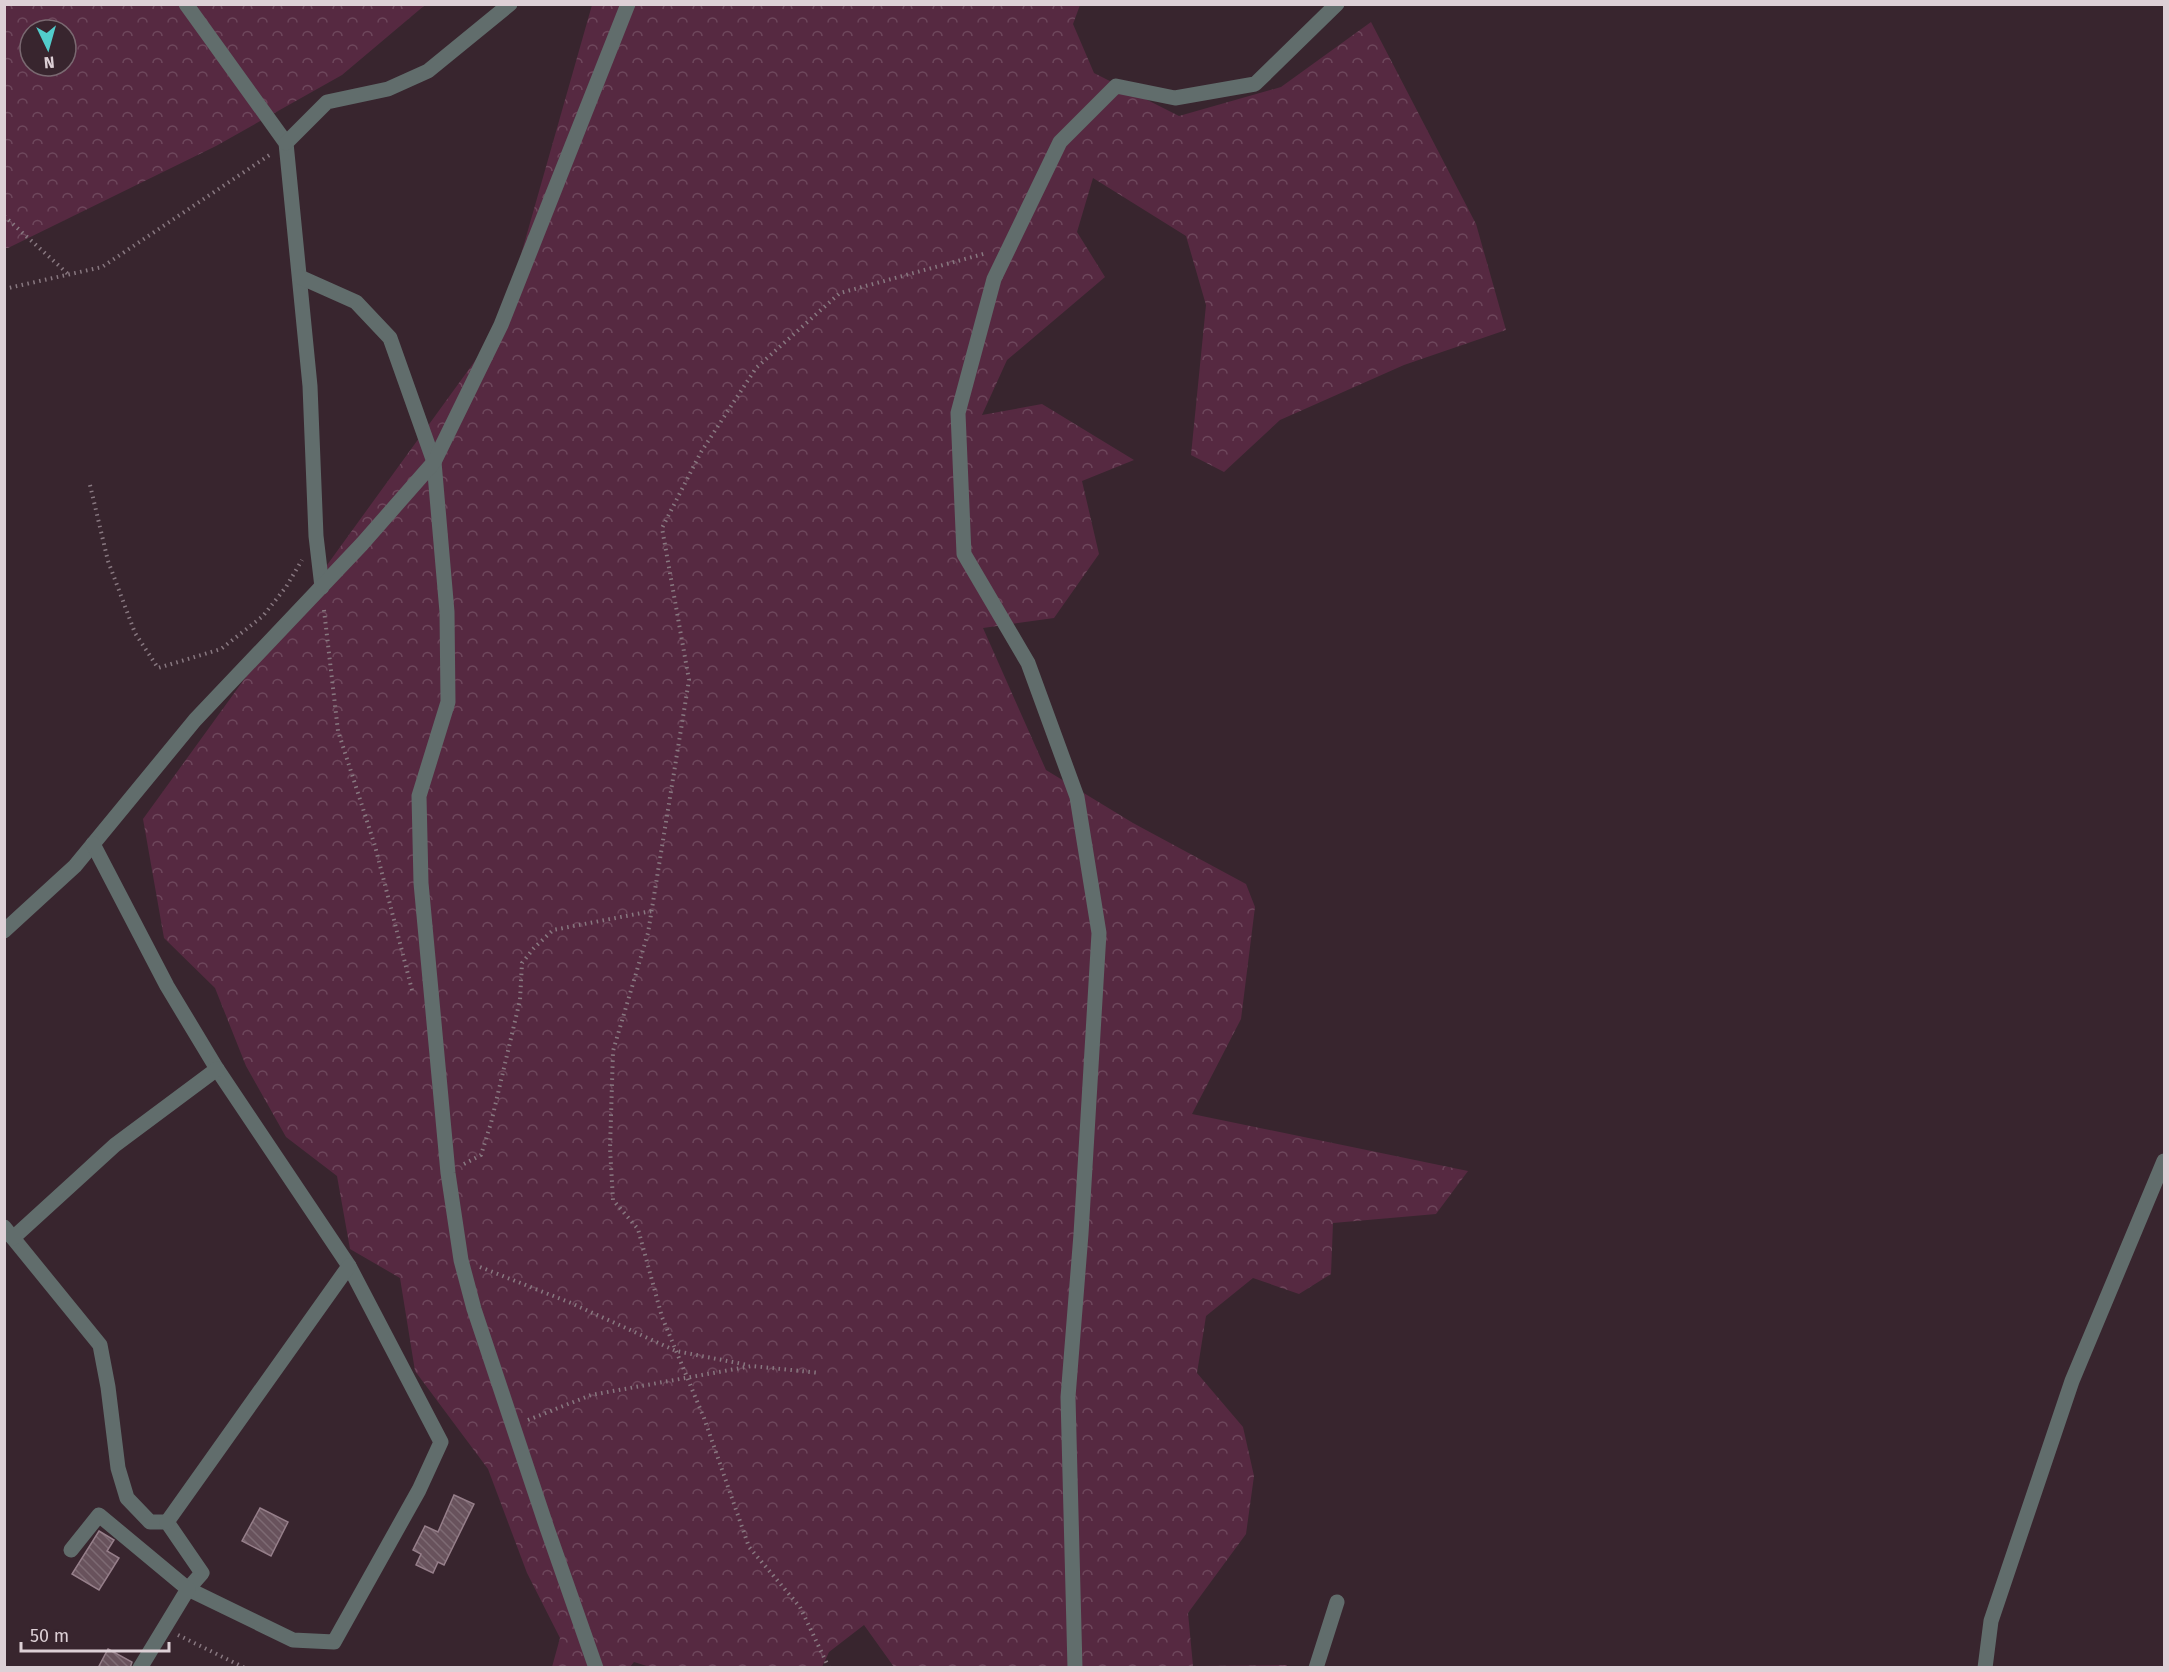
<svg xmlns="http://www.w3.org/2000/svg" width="2169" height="1672" font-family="'Fira Sans',sans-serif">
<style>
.forest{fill:url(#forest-crowns);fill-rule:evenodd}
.building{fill:url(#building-back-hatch);stroke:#967f8a;stroke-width:1.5}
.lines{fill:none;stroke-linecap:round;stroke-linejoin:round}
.path{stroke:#887880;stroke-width:4;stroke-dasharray:1.5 4.5;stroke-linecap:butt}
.minor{stroke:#616d6c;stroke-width:15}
</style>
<defs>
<pattern id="forest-crowns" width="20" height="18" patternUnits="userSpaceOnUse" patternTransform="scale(1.5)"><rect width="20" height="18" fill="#562941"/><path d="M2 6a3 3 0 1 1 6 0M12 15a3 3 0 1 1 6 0" fill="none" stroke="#6e475c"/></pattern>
<pattern id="building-back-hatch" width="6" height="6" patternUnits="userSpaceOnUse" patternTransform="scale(1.5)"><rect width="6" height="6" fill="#68525c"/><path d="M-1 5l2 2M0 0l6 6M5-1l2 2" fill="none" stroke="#7d6a73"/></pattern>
</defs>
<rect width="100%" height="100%" fill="#38252e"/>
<g class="forest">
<path d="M5 5H425L342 75 216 146 8 248H5ZM30 30H66V66H30Z"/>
<polygon points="592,5 1080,5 1073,24 1094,73 1179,116 1281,87 1371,22 1476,224 1506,330 1404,365 1280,420 1224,472 1191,455 1206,305 1186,236 1093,178 1077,232 1105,277 1007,360 982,415 1042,404 1134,460 1082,481 1099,554 1054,618 983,628 1046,770 1133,823 1246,884 1255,907 1241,1019 1192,1114 1468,1171 1436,1214 1333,1223 1331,1274 1299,1294 1253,1278 1206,1316 1197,1373 1243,1427 1254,1476 1246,1534 1188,1613 1193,1666 1287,1665 1287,1667 894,1667 864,1625 829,1652 822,1667 653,1668 634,1662 630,1667 552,1667 560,1638 527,1573 488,1469 415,1371 400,1278 350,1249 337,1176 286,1137 246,1066 215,988 164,938 143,819 501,325"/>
</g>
<g class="building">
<polygon points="454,1495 474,1504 444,1565 438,1562 433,1573 416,1565 421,1554 413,1550 425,1526 438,1532"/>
<polygon points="260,1508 288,1522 271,1556 242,1541"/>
<polygon points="99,1531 114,1540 107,1551 119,1558 99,1590 72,1574"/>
<polygon points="108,1649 132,1662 130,1668 98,1668"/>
</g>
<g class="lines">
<g class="path">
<polyline points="4,216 68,274"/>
<polyline points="4,289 102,267 271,154"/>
<polyline points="90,485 108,561 135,633 158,668 221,649 263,616 286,587 302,560"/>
<polyline points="324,610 338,731 375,846 412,990"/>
<polyline points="464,1164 481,1155 491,1123 520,1000 522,963 534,948 553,930 652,911"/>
<polyline points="480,1267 571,1303 676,1351 748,1365"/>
<polyline points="528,1420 591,1395 752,1366 820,1373"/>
<polyline points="178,1635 245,1668"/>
<polyline points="829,1668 800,1607 749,1547 704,1418 662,1317 638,1229 613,1200 610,1148 613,1051 648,933 689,680 662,528 701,452 756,368 840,293 987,253"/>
</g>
<g class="minor">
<polyline points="186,4 286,143 310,386 316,536 322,587"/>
<polyline points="286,143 327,102 388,89 428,71 510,4"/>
<polyline points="300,277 356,302 390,338 434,462 447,612 448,702 419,796 421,883 448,1173 461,1260 474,1309 547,1528 596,1668"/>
<polyline points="4,931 75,866 195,720 362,544 434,462 501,325 628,4"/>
<polyline points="4,1227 100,1345 108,1387 118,1468 127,1498 150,1522 167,1522 202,1573 188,1589 293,1640 334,1642 419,1490 441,1442 349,1266 217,1069 167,986 93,844"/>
<polyline points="13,1238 115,1145 217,1069"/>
<polyline points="167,1522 349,1266"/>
<polyline points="71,1550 99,1515 188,1589 140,1668"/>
<polyline points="1075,1668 1068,1397 1081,1234 1099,933 1077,797 1028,663 964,554 958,413 994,279 1060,142 1116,86 1175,98 1255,84 1337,4"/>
<polyline points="1316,1668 1337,1602"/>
<polyline points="1985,1668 1991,1621 2072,1381 2164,1161"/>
</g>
</g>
<rect width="2169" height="1672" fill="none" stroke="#ddd0d6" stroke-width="12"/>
<g transform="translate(48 48) rotate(175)"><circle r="28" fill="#38252e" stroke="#7a6971" stroke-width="1.5"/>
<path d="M0-4.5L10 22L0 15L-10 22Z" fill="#52cdcc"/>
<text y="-9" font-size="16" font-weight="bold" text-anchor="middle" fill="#ddd0d6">N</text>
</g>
<path d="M21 1642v9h148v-9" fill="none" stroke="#ddd0d6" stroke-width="3"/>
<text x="30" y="1642" font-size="18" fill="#ddd0d6" stroke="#38252e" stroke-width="4.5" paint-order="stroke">50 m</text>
</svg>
